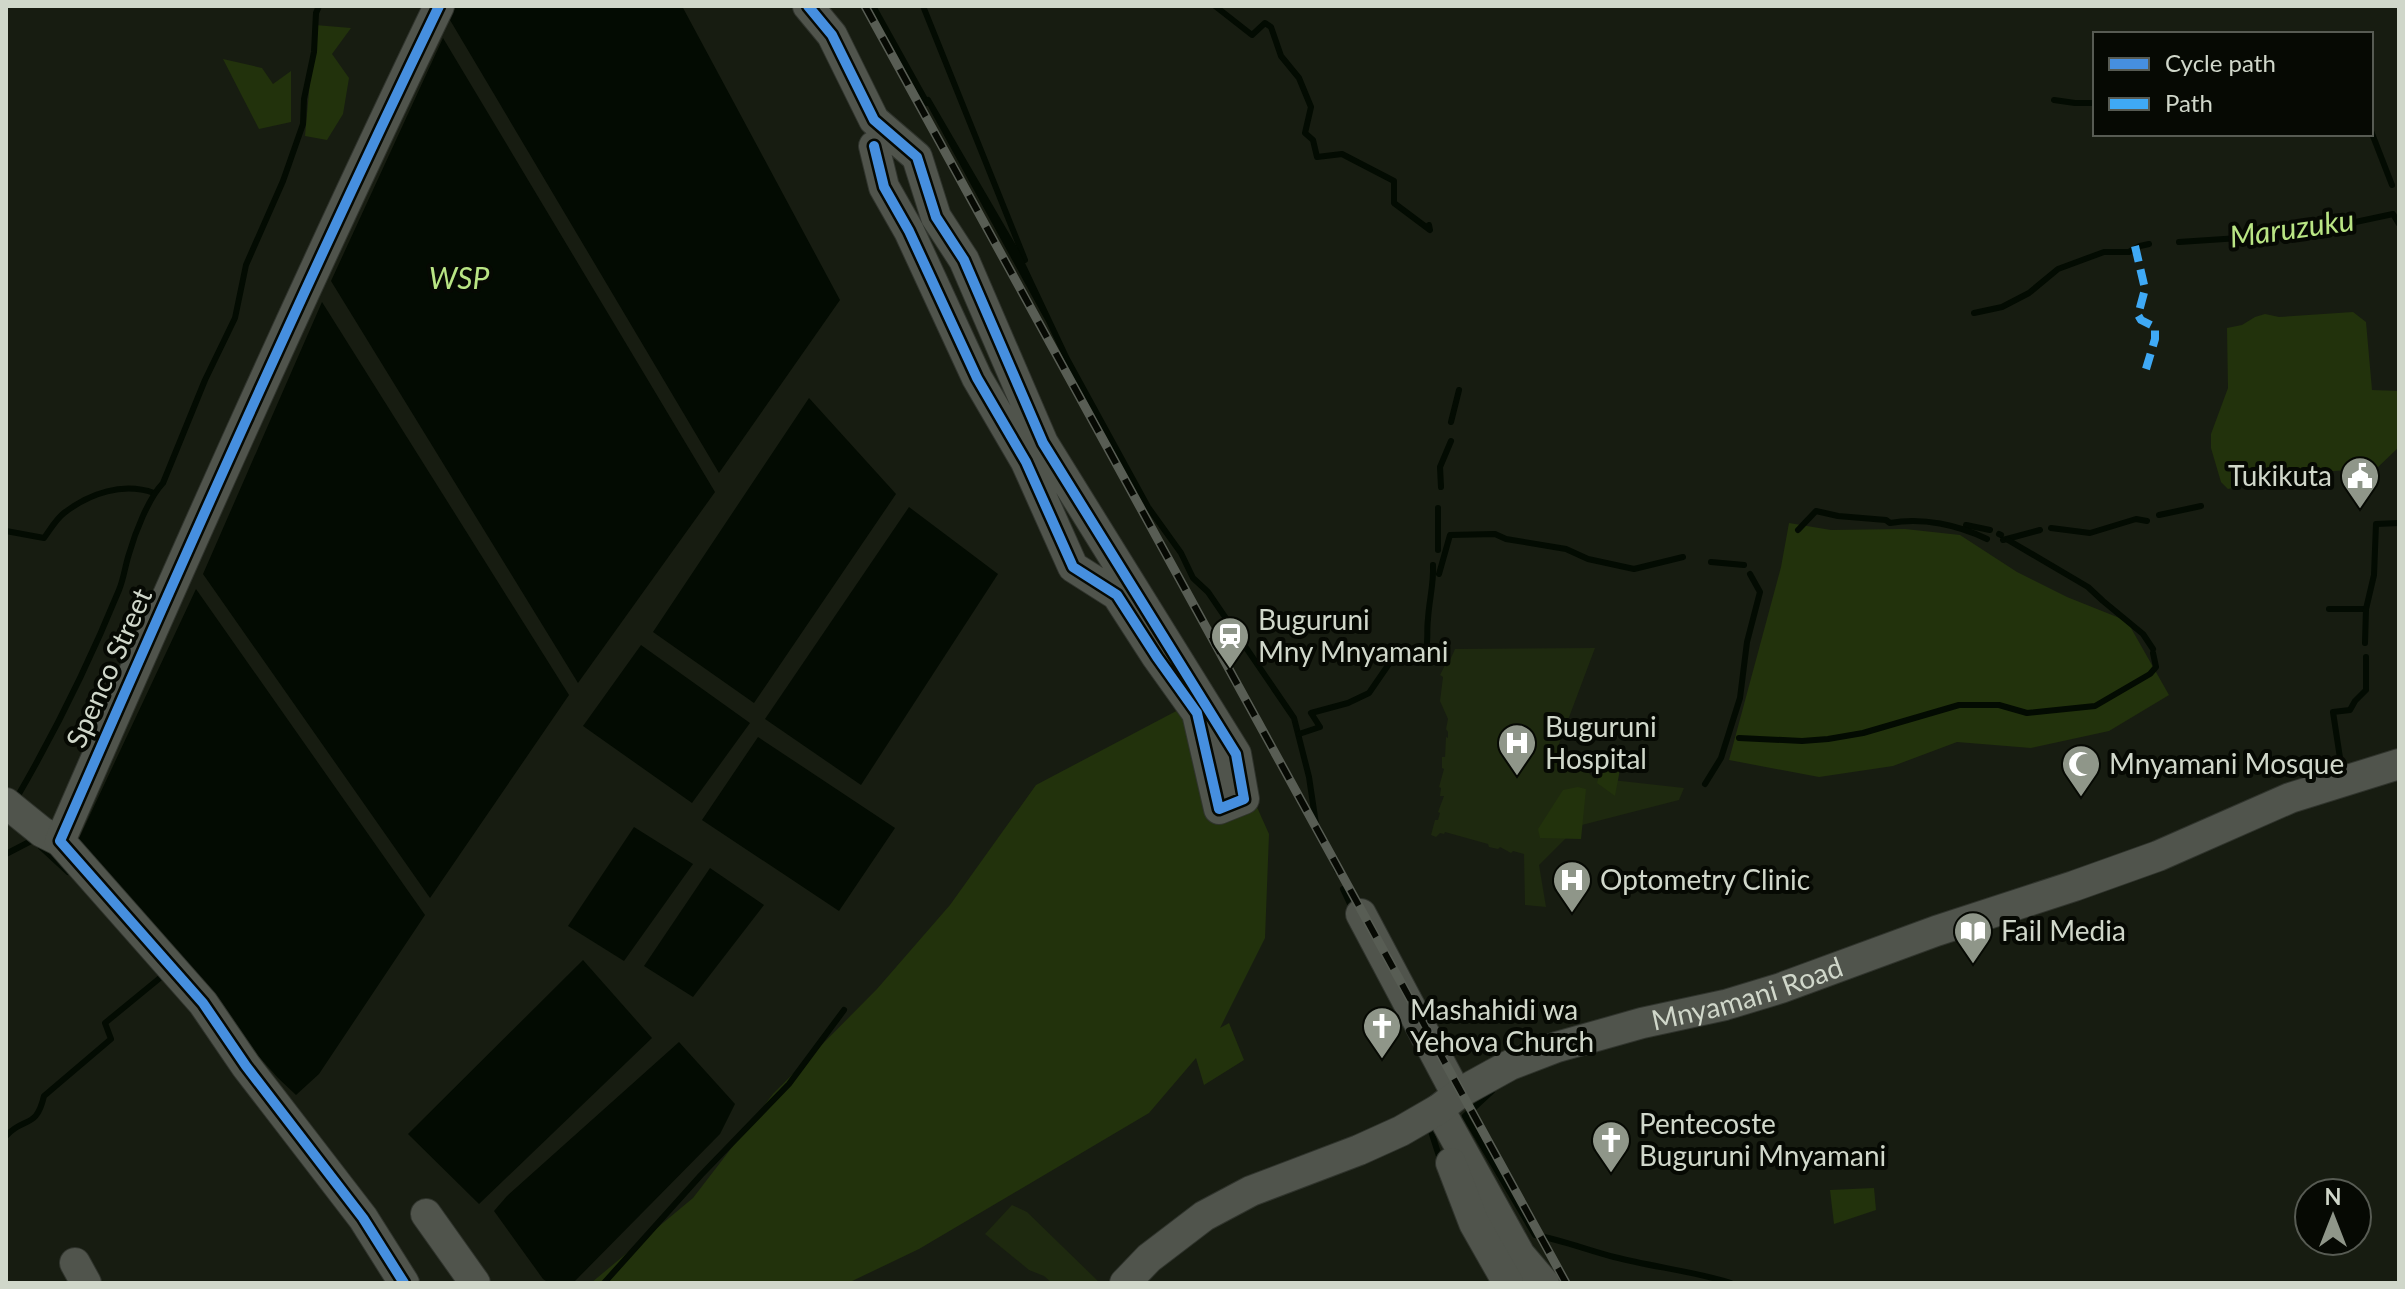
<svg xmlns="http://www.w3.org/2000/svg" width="2405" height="1289" font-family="Lato,sans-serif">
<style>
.built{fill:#1e290f}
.green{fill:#22320c}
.water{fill:#030b02}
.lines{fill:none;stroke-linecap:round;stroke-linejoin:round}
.stream{stroke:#030b02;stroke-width:6}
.minor-casing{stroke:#30342d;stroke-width:32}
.minor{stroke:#50544c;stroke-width:30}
.rail-casing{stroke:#585d54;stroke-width:9}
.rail{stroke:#060903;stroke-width:6;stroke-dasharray:18;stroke-linecap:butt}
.quiet{stroke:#3fa9f5;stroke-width:8;stroke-dasharray:16 8;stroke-linecap:butt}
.cycleway-casing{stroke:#060903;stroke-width:15}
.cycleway{stroke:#468fdf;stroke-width:10}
.labels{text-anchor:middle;stroke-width:8;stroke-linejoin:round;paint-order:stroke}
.poi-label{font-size:28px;fill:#d0d7ca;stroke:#060903;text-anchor:start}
.street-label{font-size:28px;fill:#d0d7ca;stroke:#060903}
.water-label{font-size:30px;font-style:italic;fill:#b9e584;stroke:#060903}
</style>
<rect width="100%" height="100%" fill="#171c11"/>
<g class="built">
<polygon points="1595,648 1559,744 1594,778 1684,788 1679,800 1578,826 1539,865 1546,907 1525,905 1524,854 1513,851 1511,853 1500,847 1498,849 1489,847 1488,844 1445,832 1444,834 1440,833 1436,837 1431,835 1435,820 1438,820 1440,813 1438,812 1444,796 1440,796 1441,788 1439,787 1444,769 1442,768 1442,757 1445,757 1446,737 1448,738 1448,732 1446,729 1448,719 1440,701 1443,677 1440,675 1445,665 1447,667 1455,649"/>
<polygon points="1012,1205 1027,1212 1100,1283 1052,1283 1044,1276 1029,1270 985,1234"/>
</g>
<g class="green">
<polygon points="315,25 351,28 332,54 349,78 343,114 327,140 305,136"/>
<polygon points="223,59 262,68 273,84 291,71 291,122 259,129"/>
<polygon points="2353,312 2366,322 2372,390 2399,391 2399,447 2377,468 2305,473 2228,489 2221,482 2211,448 2211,434 2228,388 2227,328 2242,325 2255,317 2265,314 2279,317"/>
<polygon points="1789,523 1831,530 1905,529 1960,535 2017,572 2067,597 2127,621 2169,695 2109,731 2031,748 1957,742 1893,766 1819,777 1729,760 1781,567"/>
<polygon points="1182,708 1239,767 1269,834 1265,938 1220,1028 1229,1023 1244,1060 1204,1085 1196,1058 1149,1113 919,1249 848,1283 591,1283 693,1198 773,1094 877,989 950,905 1036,785"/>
<polygon points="1604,756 1621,764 1615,796 1597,783"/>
<polygon points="1578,787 1586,789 1581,839 1540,838 1538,829 1563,790"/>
<polygon points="1874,1188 1876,1210 1834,1224 1830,1190"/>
</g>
<g class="water">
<polygon points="451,6 682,6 840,300 719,473 447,15"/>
<polygon points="443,38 715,492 578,683 331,281"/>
<polygon points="322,302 569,695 430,898 203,574"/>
<polygon points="809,398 896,494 754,703 653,632"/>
<polygon points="909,507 998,574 861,785 765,719"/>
<polygon points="196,589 425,915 319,1074 296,1095 278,1078 74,849"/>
<polygon points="641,645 750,723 692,803 583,726"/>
<polygon points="758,737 895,828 839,911 702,820"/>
<polygon points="634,827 693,864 624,961 568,926"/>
<polygon points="710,868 764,905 693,997 644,966"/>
<polygon points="583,960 652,1038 479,1204 408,1134"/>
<polygon points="679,1042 735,1104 720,1134 573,1283 549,1283 543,1279 494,1211 507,1196"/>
</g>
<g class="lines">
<g class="stream">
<polyline points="873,6 927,103"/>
<polyline points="923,6 1025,260"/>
<polyline points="1215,6 1252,35 1265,23 1271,27 1281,56 1299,78 1311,107 1305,133 1313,140 1317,157 1342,154 1394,181 1394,203 1430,230 1429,225"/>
<polyline points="2054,100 2075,103 2095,103"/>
<polyline points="2371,131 2392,185"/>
<polyline points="2179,242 2299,234 2393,214 2399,224"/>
<polyline points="1974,313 2002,307 2029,293 2058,269 2104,252 2129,252 2140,246 2149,244"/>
<polyline points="1048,319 928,100 1017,253 1067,359 1148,507 1181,553 1193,578 1208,592 1294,718 1309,777 1316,824 1337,870"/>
<polyline points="1451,422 1459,390"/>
<polyline points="1441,487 1440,467 1451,441"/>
<polyline points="1438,508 1438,550"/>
<polyline points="2159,515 2201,506"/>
<polyline points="1966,525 1990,530"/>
<polyline points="2051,528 2090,533 2136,519 2147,521"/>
<path d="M1798 530 1816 511 1838 516 1886 520 1890 523C1923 517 1958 525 1987 539"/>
<path d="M6 531 44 538C50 530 56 519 64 513 90 493 123 482 154 493"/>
<polyline points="1999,534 2001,535"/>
<polyline points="2003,540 2040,530"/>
<polyline points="2008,540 2088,587 2103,601 2143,634 2153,649"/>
<polyline points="1711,562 1744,565"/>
<polyline points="1439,574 1450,535 1495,534 1506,539 1566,549 1588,559 1634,569 1683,557"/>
<polyline points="2329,609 2366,609"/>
<polyline points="2365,643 2366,609 2374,575 2376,524 2399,523"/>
<path d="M1299 734 1320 727 1311 713 1348 703 1369 693 1391 661 1422 657C1430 644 1426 634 1428 619 1429 601 1434 583 1433 565"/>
<polyline points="1739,738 1802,741 1828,739 1863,733 1959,705 1999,705 2027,713 2095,706 2150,674 2156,667 2153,653"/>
<polyline points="2342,771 2333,712 2350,710 2355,701 2366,690 2366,657"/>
<polyline points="1705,784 1721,758 1740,698 1747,642 1760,592 1750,574"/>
<path d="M16 799C55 732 90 661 119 590 124 578 125 566 129 554 135 533 148 499 163 483L205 380 235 318 246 265 283 181 303 124 304 99 314 52 316 13 319 6"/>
<polyline points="41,847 68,872"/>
<polyline points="6,854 33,840"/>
<polyline points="1343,889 1353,910"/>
<path d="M1492 1091 1465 1116 1535 1235C1562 1240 1587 1250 1614 1257 1653 1267 1692 1271 1731 1283"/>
<polyline points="1429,1125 1440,1159"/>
<path d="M6 1136C24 1116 36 1130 44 1096L111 1039 105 1023 166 973"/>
<polyline points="604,1283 701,1175 789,1084 844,1010"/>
</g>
<defs>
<g id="minor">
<polyline points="808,6 832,35 874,120 917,157 936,217 964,260 1043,443 1236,754 1244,799 1219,809 1197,713 1157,657 1117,595 1073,567 1026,462 977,378 909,231 884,187 874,146"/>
<polyline points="6,803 42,832 60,841"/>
<polyline points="1361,914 1457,1095"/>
<polyline points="1439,1109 1520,1255 1544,1283"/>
<polyline points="1451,1163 1474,1223 1508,1283"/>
<polyline points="426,1214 475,1283"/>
<polyline points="75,1263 86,1283"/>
<path d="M404 1283 363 1218 246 1066 203 1003 60 841C182 561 306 282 439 6"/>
<path id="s1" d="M1125 1283 1149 1258 1204 1216 1251 1191 1359 1150 1401 1131 1439 1109 1461 1092 1510 1065 1557 1047 1642 1023 1725 1005 1781 988 1936 931 2074 886 2158 856 2290 798 2399 764"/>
</g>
</defs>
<use href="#minor" class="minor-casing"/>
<use href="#minor" class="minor"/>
<defs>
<polyline id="rail" points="865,6 1566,1283"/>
</defs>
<use href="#rail" class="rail-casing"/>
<use href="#rail" class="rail"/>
<polyline class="quiet" points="2135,246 2145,289 2138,315 2141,320 2155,327 2155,339 2146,369"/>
<defs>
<g id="cycleway">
<polyline points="808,6 832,35 874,120 917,157 936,217 964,260 1043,443 1236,754 1244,799 1219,809 1197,713 1157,657 1117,595 1073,567 1026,462 977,378 909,231 884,187 874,146"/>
<path d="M404 1283 363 1218 246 1066 203 1003 60 841C182 561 306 282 439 6"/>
</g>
</defs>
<use href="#cycleway" class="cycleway-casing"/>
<use href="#cycleway" class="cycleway"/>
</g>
<defs>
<symbol id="civic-pin" viewBox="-11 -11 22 30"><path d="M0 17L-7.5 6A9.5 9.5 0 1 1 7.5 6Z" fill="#8f9689" stroke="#060903"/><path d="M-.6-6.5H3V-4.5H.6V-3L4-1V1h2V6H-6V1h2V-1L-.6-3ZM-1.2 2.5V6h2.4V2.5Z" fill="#fff"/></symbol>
<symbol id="station-pin" viewBox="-11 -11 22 30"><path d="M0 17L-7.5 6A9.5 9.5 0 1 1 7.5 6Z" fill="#8f9689" stroke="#060903"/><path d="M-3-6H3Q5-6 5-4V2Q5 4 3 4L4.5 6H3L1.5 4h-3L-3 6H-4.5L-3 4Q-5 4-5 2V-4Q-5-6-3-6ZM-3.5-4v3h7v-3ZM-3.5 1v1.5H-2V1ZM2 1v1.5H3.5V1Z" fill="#fff"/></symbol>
<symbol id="hospital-pin" viewBox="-11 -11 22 30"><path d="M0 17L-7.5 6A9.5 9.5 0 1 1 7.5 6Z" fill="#8f9689" stroke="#060903"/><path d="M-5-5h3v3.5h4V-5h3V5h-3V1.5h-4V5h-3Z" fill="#fff"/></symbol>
<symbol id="mosque-pin" viewBox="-11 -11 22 30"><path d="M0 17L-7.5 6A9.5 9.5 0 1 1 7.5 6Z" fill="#8f9689" stroke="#060903"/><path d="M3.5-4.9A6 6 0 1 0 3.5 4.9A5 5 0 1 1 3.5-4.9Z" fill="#fff"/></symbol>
<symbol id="library-pin" viewBox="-11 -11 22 30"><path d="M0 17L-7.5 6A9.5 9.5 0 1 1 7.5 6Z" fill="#8f9689" stroke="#060903"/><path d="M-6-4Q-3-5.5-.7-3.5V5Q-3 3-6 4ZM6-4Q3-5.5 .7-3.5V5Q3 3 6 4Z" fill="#fff"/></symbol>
<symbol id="church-pin" viewBox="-11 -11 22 30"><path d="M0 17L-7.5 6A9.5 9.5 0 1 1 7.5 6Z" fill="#8f9689" stroke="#060903"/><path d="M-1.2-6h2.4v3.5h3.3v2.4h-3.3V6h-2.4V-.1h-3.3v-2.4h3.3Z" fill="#fff"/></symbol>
</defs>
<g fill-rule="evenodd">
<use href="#civic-pin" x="2338" y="454" width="44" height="60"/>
<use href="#station-pin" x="1208" y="614" width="44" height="60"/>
<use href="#hospital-pin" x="1495" y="721" width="44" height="60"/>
<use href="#mosque-pin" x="2059" y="742" width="44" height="60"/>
<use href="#hospital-pin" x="1550" y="858" width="44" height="60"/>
<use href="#library-pin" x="1951" y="909" width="44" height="60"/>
<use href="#church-pin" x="1360" y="1004" width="44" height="60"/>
<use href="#church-pin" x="1589" y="1118" width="44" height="60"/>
</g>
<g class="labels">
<g class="poi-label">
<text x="2332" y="486" text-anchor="end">Tukikuta</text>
<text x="1258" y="630">Buguruni<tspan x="1258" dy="32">Mny Mnyamani</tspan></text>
<text x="1545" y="737">Buguruni<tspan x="1545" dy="32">Hospital</tspan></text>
<text x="2109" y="774">Mnyamani Mosque</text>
<text x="1600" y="890">Optometry Clinic</text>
<text x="2001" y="941">Fail Media</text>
<text x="1410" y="1020">Mashahidi wa<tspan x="1410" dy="32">Yehova Church</tspan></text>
<text x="1639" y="1134">Pentecoste<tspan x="1639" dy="32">Buguruni Mnyamani</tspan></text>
</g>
<g class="street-label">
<text transform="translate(109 668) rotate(-66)" y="10">Spenco Street</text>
<text dy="10" stroke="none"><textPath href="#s1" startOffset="694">Mnyamani Road</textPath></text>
</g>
<g class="water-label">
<text transform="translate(2292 229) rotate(-8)" y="10">Maruzuku</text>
<text x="459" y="289">WSP</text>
</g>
</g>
<rect width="2405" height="1289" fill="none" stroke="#d0d7ca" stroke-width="16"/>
<rect x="2093" y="32" width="280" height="104" fill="#060903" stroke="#575b53" stroke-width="2"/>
<rect x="2109" y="58" width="40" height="12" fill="#468fdf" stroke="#575b53" stroke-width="2"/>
<text x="2165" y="72" font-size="24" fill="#d0d7ca">Cycle path</text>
<rect x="2109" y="98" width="40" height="12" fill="#3fa9f5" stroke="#575b53" stroke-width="2"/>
<text x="2165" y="112" font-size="24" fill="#d0d7ca">Path</text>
<g transform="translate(2333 1217)"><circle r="38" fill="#060903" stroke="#575b53" stroke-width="2"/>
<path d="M0-6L14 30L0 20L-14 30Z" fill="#8f9689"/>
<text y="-12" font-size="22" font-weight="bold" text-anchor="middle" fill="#d0d7ca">N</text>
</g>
</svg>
